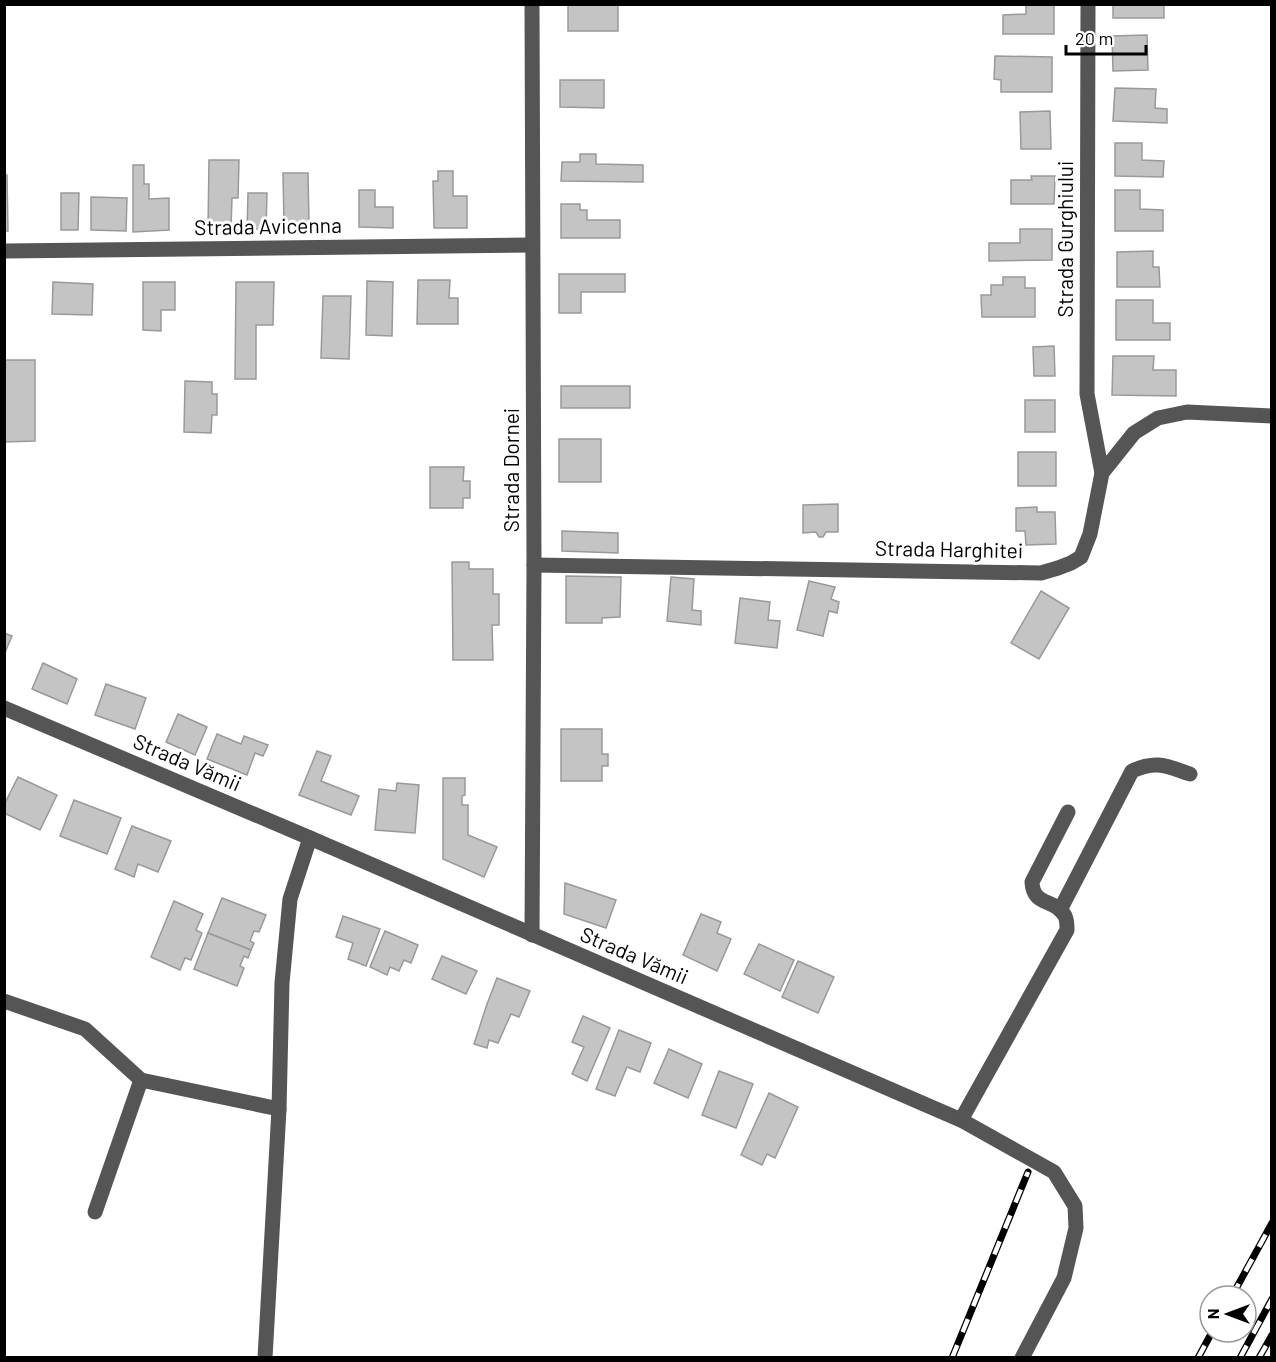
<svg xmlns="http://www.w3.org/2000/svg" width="1276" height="1362" font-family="Barlow,sans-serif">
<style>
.building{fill:#c4c4c4;stroke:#999;stroke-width:1.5}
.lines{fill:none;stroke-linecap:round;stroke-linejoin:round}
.minor{stroke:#555;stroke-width:15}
.rail-casing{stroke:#000;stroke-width:7}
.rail{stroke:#fff;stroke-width:4.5;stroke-dasharray:14;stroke-linecap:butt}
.labels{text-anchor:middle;stroke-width:6;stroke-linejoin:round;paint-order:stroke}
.street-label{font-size:21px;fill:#000;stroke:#fff}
</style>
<rect width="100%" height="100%" fill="#fff"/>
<g class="building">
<rect x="568" y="4" width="50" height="27"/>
<polygon points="1026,4 1054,4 1054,34 1003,34 1003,15 1026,14"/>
<rect x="1113" y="4" width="51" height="14"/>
<polygon points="1147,35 1148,70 1113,71 1112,36"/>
<polygon points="995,56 1052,57 1052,92 1001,92 1001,80 994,79"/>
<polygon points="560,80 604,80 604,108 560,107"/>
<polygon points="1115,88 1156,89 1155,108 1167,109 1167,123 1113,121"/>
<polygon points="1050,111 1051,149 1021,149 1020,112"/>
<polygon points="1115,143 1142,143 1142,160 1164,161 1163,177 1115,176"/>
<polygon points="580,154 596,154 596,164 643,165 643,182 561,181 562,162 580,162"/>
<polygon points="209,160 239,160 238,198 232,198 231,229 208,229"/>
<polygon points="133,165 144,165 144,184 149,184 149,199 169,198 169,230 133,232"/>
<polygon points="438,171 453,171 453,196 467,196 467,228 434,228 433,181 438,181"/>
<polygon points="283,173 308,173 309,222 284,223"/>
<polygon points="4,175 7,175 8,231 4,231"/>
<polygon points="1031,176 1055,176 1054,204 1011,204 1011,180 1032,180"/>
<polygon points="359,190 375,190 375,207 393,207 393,228 359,227"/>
<polygon points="1115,190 1140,190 1140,209 1163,210 1163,231 1115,231"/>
<polygon points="61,193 79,193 78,230 61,230"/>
<polygon points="248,193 267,193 266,229 247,229"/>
<polygon points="91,197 127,198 126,231 91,230"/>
<polygon points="561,204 580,204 580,210 587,210 587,220 620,220 620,238 561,238"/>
<polygon points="1020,229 1052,229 1052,260 989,261 989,243 1020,243"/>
<polygon points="1153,251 1153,267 1159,267 1160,287 1117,287 1117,252"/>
<polygon points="559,274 625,274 625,292 581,292 581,313 559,313"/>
<polygon points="1003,277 1025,277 1025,288 1035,288 1035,317 982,317 981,295 991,295 991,285 1003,285"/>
<polygon points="418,280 450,280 449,298 458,298 458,324 417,324"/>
<polygon points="367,281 393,282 392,336 366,335"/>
<polygon points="53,282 93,284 92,315 52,314"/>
<polygon points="143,282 175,282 175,310 161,310 161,331 143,330"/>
<polygon points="236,282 274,282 273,325 256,325 256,379 235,379"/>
<polygon points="323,296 351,296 349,359 321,358"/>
<polygon points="1116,300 1153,300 1153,323 1170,323 1170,340 1116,340"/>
<polygon points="1054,346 1055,376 1034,376 1033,347"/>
<polygon points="1113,356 1154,356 1153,370 1176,370 1176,396 1112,395"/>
<polygon points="4,360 35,360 35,441 4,442"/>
<polygon points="185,381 212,382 212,394 217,394 217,415 212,415 211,433 184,432"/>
<rect x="561" y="386" width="69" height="22"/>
<rect x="1025" y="400" width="30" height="32"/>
<rect x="559" y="439" width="42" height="43"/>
<rect x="1018" y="452" width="38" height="34"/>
<polygon points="430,467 464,467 463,481 470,481 470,498 463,498 463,508 430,508"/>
<polygon points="838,504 838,532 826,532 823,537 819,537 816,532 803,533 803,505"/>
<polygon points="1037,507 1037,512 1055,512 1056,544 1026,545 1025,531 1016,531 1016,508"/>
<polygon points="562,531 618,533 618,553 562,551"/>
<polygon points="452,562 469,562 469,569 493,569 493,594 499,594 499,625 492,625 493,660 453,660"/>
<polygon points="566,576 621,577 620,617 602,618 602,623 566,623"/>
<polygon points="671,577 694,579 692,610 701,611 701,625 667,621"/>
<polygon points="809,581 835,587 831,599 839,602 837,613 829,611 823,636 797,630"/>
<polygon points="1041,591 1069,608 1039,659 1011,643"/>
<polygon points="740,598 770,602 768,620 780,621 777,648 735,643"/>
<polygon points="4,633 12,636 4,655"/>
<polygon points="43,663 77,679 67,704 32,689"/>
<polygon points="106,684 146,698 135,729 95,715"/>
<polygon points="178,714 207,727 195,755 166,742"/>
<polygon points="561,729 602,729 602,754 608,754 608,766 602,766 602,781 561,781"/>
<polygon points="217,734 241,744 244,736 268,745 263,756 255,753 247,775 207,759"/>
<polygon points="317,751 331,756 321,781 359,796 351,815 299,795"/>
<polygon points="18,777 57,795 40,830 4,813 4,805"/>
<polygon points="443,778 465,778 465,795 462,796 462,805 468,805 468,835 497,847 484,877 443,859"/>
<polygon points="397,783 419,785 415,833 375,830 379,789 396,791"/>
<polygon points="74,800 121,818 107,854 60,836"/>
<polygon points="132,826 171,841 158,872 138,864 134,877 115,869"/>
<polygon points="565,883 616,900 606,928 564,914"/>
<polygon points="222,898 266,915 259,932 254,931 250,941 254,943 251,950 208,933"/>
<polygon points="174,901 203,914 196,930 202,933 191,960 185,958 180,970 151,957"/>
<polygon points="701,914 721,922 717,933 731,939 717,971 683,955"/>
<polygon points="343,916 380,929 366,966 348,959 353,943 336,937"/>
<polygon points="385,931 418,945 411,963 404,960 399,971 390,967 387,975 370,967"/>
<polygon points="208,933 251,950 248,958 244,956 240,966 244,968 237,986 194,969"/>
<polygon points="759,944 794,960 780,991 744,974"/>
<polygon points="442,956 477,971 466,994 432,979"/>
<polygon points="798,961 834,977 818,1013 782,997"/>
<polygon points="497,978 530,991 519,1017 511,1014 498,1043 489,1040 487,1048 474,1044 487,1004"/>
<polygon points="583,1016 610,1028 587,1081 572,1074 584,1047 572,1042"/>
<polygon points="619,1030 651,1043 640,1072 627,1067 615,1096 596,1089"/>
<polygon points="669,1049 702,1064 688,1098 654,1083"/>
<polygon points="719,1071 753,1084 736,1128 702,1115"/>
<polygon points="769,1093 798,1107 775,1158 767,1154 762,1165 741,1155"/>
</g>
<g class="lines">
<g class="minor">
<polyline points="1088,4 1087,394 1102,473"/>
<polyline points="4,251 532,245"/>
<polyline points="534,565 1041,573 1058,568 1071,563 1081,557 1090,534 1102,473 1134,433 1158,418 1187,412 1272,416"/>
<polyline points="4,708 310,838 961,1120 1054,1172 1075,1206 1076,1228 1064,1278 1022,1358"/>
<path d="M1060 910 1132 771C1157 760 1166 766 1190 774"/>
<polyline points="532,935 534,565 532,4"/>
<polyline points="4,1001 85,1029 141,1080 279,1109"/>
<path d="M961 1120 1067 930C1067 926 1067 920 1065 916 1055 898 1033 907 1032 882L1068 812"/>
<polyline points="95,1212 141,1080"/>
<polyline points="265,1358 279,1109 282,983 290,899 310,838"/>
</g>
<defs>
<g id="rail">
<polyline points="1232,1296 1272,1223"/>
<polyline points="952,1358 1028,1172"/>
<polyline points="1198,1358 1212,1332"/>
<polyline points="1240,1358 1272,1299"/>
<polyline points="1259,1358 1272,1335"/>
</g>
</defs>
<use href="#rail" class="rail-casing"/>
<use href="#rail" class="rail"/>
</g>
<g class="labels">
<g class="street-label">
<text transform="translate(268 227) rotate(-1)" y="7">Strada Avicenna</text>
<text transform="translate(1066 239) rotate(-90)" y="7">Strada Gurghiului</text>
<text transform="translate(512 470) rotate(-90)" y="7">Strada Dornei</text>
<text transform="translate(949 550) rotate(1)" y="7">Strada Harghitei</text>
<text transform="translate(187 763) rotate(23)" y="7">Strada Vămii</text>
<text transform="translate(634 956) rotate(23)" y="7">Strada Vămii</text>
</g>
</g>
<rect width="1276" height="1362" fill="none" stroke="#000000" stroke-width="12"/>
<g transform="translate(1228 1314) rotate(270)"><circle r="28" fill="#ffffff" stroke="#999999" stroke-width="1.5"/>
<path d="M0-4.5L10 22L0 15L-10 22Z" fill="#000000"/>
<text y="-9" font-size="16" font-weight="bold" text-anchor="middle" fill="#000000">N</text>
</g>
<path d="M1066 45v9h80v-9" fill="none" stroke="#000000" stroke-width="3"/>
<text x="1075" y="45" font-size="18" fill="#000000" stroke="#ffffff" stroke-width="4.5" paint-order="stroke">20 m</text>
</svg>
